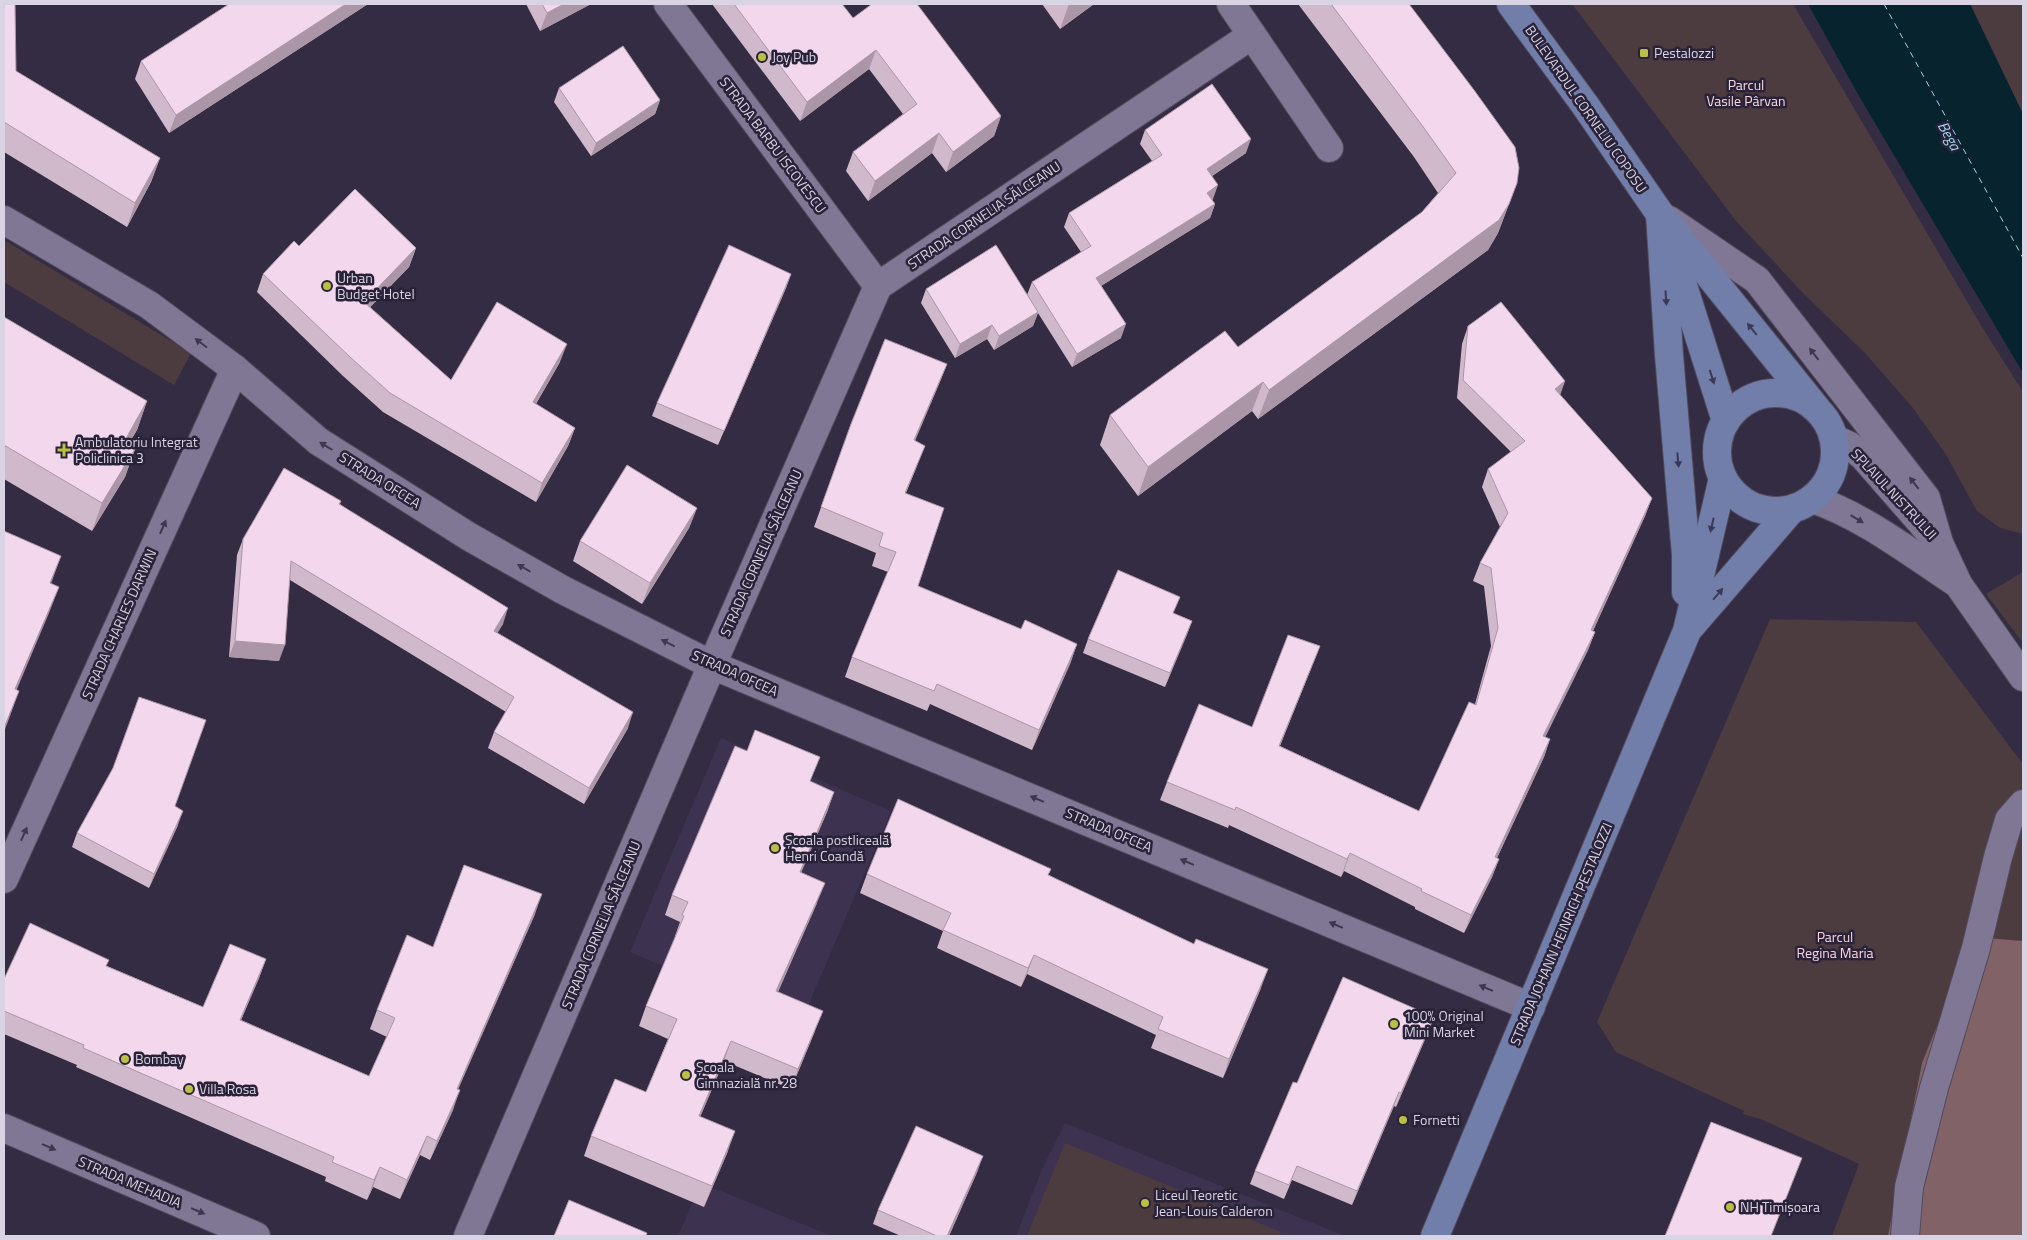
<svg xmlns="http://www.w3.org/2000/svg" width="2027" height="1240" font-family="'Titillium Web',sans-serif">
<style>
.built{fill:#3d3351}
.green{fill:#4d3c3f}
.forest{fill:#806267}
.water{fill:#06232e}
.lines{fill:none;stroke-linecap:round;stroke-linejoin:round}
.ferry{stroke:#9dd7f2;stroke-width:1;stroke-dasharray:6 5;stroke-linecap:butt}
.minor-casing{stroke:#504a5d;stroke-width:30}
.major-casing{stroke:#504a5d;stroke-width:30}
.minor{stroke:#7f7793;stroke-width:28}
.major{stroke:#717eaa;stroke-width:28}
.wall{fill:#d1b9cc}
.shaded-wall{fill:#aa96a6}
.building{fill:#f3d7ed;stroke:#aa96a6}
.oneway{fill:#3b3955}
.oneway2{fill:#3e3750}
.poi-dot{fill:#bbc045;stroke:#292239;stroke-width:2}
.labels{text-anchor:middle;stroke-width:5;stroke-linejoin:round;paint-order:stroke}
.poi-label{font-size:14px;fill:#d8d4e3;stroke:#292239;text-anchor:start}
.park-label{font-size:14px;fill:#fad5db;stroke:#292239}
.street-label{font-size:14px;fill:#d8d4e3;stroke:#292239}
.water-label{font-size:15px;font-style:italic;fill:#9dd7f2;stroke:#292239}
</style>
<rect width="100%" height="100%" fill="#332c43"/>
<g class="built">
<polygon points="721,738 891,811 800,1025 630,952"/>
<polygon points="1065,1123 1345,1236 1016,1236 1042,1169"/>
<polygon points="701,1183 832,1236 678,1236"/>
</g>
<g class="green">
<polygon points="1572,4 1793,4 1982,327 2023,392 2023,534 2000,528 1977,511 1945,453 1913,408 1865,353 1803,293 1736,221"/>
<polygon points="1970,4 2023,4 2023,114"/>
<polygon points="4,240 191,353 174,385 4,282"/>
<polygon points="2023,572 2023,643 1986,594"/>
<polygon points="1770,619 1916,622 2023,764 2023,1236 1832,1236 1859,1164 1763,1120 1743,1114 1744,1111 1616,1052 1597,1022"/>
<polygon points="1065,1143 1281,1232 1279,1236 1027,1236"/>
</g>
<polygon class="forest" points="1973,937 2023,941 2023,1236 1888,1236 1922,1063"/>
<polygon class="water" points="1808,4 1970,4 2023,114 2023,373 1859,96"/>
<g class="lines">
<polyline class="ferry" points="1884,4 2023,258"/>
<defs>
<g id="minor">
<polyline points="668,4 878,286"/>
<polyline points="1231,4 1329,148"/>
<polyline points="4,220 149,305 235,369 318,441 468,536 563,590 712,665 1531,1007"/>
<polyline points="1669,220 1757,280 1926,498 1939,543"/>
<polyline points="1835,439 1850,446 1863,456 1939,543 1958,584 2023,677"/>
<path d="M1813 499C1865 517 1912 554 1958 584"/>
<polyline points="4,879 235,369"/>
<polyline points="4,1128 256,1236"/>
<polyline points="468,1236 712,665 878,286 1252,35"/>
<polyline points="1905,1236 1909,1187 1934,1088 1976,948 1998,857 2009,820 2023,804"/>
</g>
<g id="major">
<polyline points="1511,4 1585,105 1660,214 1816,408"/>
<polyline points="1660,214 1669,355 1686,555 1686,592"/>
<polyline points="1673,254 1726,421"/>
<circle cx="1776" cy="452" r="59"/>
<polyline points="1691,626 1791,510"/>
<polyline points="1435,1236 1687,631 1723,478"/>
</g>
</defs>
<use href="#minor" class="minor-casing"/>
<use href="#major" class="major-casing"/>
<use href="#minor" class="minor"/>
<use href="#major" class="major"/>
</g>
<g class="wall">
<polygon points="4,4 16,71 160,158 151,182 127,227 4,152"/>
<polygon points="229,4 368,4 169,133 135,79 141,61"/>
<polygon points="526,4 591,4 540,31"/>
<polygon points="712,4 842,4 853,18 1001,116 994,136 946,172 932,153 868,201 846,171 853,152 903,114 869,69 800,121"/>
<polygon points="1042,4 1094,4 1060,29"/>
<polygon points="1298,4 1409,4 1517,183 1498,233 1488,250 1258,419 1252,411 1138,496 1100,445 1110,415 1238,347 1422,212 1438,193 1414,157"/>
<polygon points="559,88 660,100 655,114 591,156 554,102"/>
<polygon points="1145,130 1246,153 1212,176 1213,199 1212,200 1215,204 1210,218 1101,286 1121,338 1072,367 1038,313 1033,326 994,350 987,339 955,358 921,303 926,289 1027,295 1032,282 1081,252 1064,227 1069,213 1152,161 1140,144"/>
<polygon points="299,246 416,248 409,267 370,307 451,380 560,362 536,404 575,428 568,446 536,502 383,412 343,376 257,292 263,274"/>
<polygon points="791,274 786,288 718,445 652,416 657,403"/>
<polygon points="4,317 147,401 137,430 128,445 135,449 125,477 92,531 4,479"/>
<polygon points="1468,326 1565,381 1560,395 1652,498 1645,516 1593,631 1595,632 1588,650 1545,737 1550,739 1544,757 1497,858 1499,859 1492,877 1464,933 1415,909 1415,907 1344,871 1341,877 1229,825 1228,828 1160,800 1167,782 1252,727 1320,646 1280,746 1419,811 1475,704 1491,646 1484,586 1473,581 1480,563 1500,527 1482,487 1488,469 1511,452 1457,398 1462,344"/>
<polygon points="947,364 939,384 915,440 917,466 906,493 918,586 1021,629 1077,644 1070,664 1032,750 930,704 927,711 845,677 852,657 888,572 872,566 876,553 814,527 851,424"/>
<polygon points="341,501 340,504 503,624 497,633 628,728 584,804 488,748 494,732 506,712 290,580 279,661 229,657 237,555 243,539"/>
<polygon points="697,508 689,528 642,604 573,561 580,541"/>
<polygon points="1173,613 1192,621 1165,687 1083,653 1088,639"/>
<polygon points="811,782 834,792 827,812 801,872 817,903 778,992 815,1031 791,1089 724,1061 700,1117 728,1151 704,1207 584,1156 591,1136 646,1092 668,1039 639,1026 646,1006 676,936 675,936 680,922 665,915 672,895"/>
<polygon points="175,806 178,825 149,888 72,847 77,833"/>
<polygon points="867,874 1049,875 1261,988 1223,1078 1151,1048 1156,1035 1027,974 1021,987 937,948 943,931 860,893"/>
<polygon points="535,914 458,1089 453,1110 430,1160 420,1155 400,1199 373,1187 367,1200 325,1181 326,1177 76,1067 77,1065 4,1034 4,979 107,966 203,1007 266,959 259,978 241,1020 369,1076 387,1037 370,1029 377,1010 433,947"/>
<polygon points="1429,1030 1396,1107 1394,1106 1352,1205 1292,1180 1284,1199 1250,1184 1255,1171 1297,1083"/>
<polygon points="978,1170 949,1236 901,1236 873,1224 878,1210"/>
</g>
<g class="shaded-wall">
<polygon points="346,4 368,4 169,133 176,115"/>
<polygon points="564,4 591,4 540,31 547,13"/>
<polygon points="1069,4 1094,4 1060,29"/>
<polygon points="876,50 869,69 800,121 807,102"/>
<polygon points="660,100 655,114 591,156 596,143"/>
<polygon points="1001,116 994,136 946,172 953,152"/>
<polygon points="939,133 932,153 868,201 875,181"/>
<polygon points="1251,139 1246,153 1202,183 1207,169"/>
<polygon points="160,158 151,182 127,227 135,203"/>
<polygon points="1517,183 1498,233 1488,250 1258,419 1269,390"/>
<polygon points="1218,185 1213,199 1202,207 1207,193"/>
<polygon points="1215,204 1210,218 1091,292 1096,278"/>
<polygon points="416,248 409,267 357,321 364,302"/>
<polygon points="791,274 786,288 718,445 724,431"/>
<polygon points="1038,312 1033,326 994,350 999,336"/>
<polygon points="1126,324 1121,338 1072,367 1077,354"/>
<polygon points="992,325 987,339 955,358 960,344"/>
<polygon points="567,344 560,362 526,421 533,402"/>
<polygon points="947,364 939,384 907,460 914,440"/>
<polygon points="1565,381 1558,399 1555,389"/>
<polygon points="1263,382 1252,411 1138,496 1148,467"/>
<polygon points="147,401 137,430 113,470 124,442"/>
<polygon points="575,428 568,446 536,502 542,483"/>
<polygon points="925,446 917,466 897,513 905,493"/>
<polygon points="135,449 125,477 92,531 102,503"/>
<polygon points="1652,498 1645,516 1585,648 1591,630"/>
<polygon points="697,508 689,528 642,604 650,583"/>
<polygon points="61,556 52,581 40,609 50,583"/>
<polygon points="59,587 49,613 6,715 15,689"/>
<polygon points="508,608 503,624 489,647 494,631"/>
<polygon points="1192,621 1187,635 1165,687 1170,673"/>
<polygon points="1595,632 1588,650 1537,754 1543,736"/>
<polygon points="235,641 285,645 279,661 229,657"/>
<polygon points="1077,644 1070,664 1032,750 1039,730"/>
<polygon points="1320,646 1313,664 1272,764 1279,746"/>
<polygon points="19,691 10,716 4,732 4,728"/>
<polygon points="633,712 628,728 584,804 589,788"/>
<polygon points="1550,739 1544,757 1489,875 1495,857"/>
<polygon points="834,792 827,812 793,892 800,872"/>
<polygon points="183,811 178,825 149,888 154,874"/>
<polygon points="1350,853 1344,871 1341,877 1347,859"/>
<polygon points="1499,859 1492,877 1464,933 1471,915"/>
<polygon points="825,883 817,903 769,1011 776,991"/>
<polygon points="542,894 535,914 450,1108 457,1089"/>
<polygon points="1034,955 1027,974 1021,987 1028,968"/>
<polygon points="266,959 259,978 233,1039 240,1020"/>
<polygon points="1268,969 1261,988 1223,1078 1229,1059"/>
<polygon points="823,1011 815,1031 791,1089 798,1069"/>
<polygon points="1434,1017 1429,1030 1396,1107 1401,1093"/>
<polygon points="731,1041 724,1061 692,1136 699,1116"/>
<polygon points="460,1090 453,1110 430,1160 437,1141"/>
<polygon points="1399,1092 1394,1106 1352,1205 1357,1191"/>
<polygon points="735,1131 728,1151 704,1207 712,1186"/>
<polygon points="427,1136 420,1155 400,1199 407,1180"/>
<polygon points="983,1156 978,1170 949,1236 947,1236"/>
<polygon points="380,1167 373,1187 367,1200 374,1180"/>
</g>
<g class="building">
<polygon points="4,4 15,4 16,71 160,158 135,203 4,122"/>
<polygon points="229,4 346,4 176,115 141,61"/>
<polygon points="542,4 564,4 547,13"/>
<polygon points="734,4 842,4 853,18 872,4 917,4 1001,116 953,152 939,133 875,181 853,152 917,104 876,50 807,102"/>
<polygon points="1331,4 1409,4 1474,90 1515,147 1519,168 1517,183 1509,204 1499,220 1269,390 1263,382 1148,467 1110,415 1225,331 1238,347 1422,212 1456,173 1424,128"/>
<polygon points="623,46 660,100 596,143 559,88"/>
<polygon points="1212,84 1251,139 1207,169 1218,185 1207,193 1215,204 1096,278 1126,324 1077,354 1032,282 1091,246 1069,213 1162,155 1145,130"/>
<polygon points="355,189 416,248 364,302 451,380 497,302 567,344 533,402 575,428 542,483 390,393 350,357 263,274 294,241 299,246"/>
<polygon points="729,245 791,274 724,431 657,403"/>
<polygon points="996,245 1038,312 999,336 992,325 960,344 926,289"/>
<polygon points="1501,302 1565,381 1555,389 1652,498 1591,630 1595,632 1543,736 1550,739 1495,857 1499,859 1471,915 1421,891 1422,889 1350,853 1347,859 1236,807 1235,810 1167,782 1199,704 1252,727 1288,635 1320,646 1279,746 1419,811 1469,702 1476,705 1498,628 1491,568 1480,563 1508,513 1488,469 1525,441 1463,380 1468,326"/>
<polygon points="4,317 147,401 124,442 135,449 102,503 4,445"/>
<polygon points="885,339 947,364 914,440 925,446 905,493 944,508 918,586 1021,629 1025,620 1077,644 1039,730 937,684 934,691 852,657 896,552 879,546 883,533 821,507 851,424"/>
<polygon points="627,465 697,508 650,583 580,541"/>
<polygon points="284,468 341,501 339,504 508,608 494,631 633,712 589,788 494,732 514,697 291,561 285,645 235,641 243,539"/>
<polygon points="4,531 61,556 50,583 59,587 15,689 19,691 4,728"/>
<polygon points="1118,570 1180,597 1173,613 1192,621 1170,673 1088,639"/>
<polygon points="139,697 206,720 175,806 183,811 154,874 77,833 113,768"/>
<polygon points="755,730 820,757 810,781 834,792 800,872 825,883 776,991 823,1011 798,1069 731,1041 699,1116 735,1131 712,1186 591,1136 615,1079 646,1092 677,1019 646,1006 684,916 682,915 688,902 672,895 735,746 747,751"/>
<polygon points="898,799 1051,869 1048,875 1194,944 1196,939 1268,969 1229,1059 1158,1029 1163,1017 1034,955 1028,968 943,930 951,913 867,874"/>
<polygon points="464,865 542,894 457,1089 460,1090 437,1141 427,1136 407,1180 380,1167 374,1180 332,1162 334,1157 83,1048 84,1045 4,1011 4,979 30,923 109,960 106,966 203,1007 230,944 266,959 240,1020 369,1076 395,1018 377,1010 407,935 433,947"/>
<polygon points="1343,977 1434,1017 1401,1093 1399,1092 1357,1191 1297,1166 1289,1185 1255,1171 1293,1082 1297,1083"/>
<polygon points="1711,1122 1802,1158 1771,1236 1665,1236"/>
<polygon points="916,1126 983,1156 947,1236 937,1236 878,1210"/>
<polygon points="569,1200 647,1233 646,1236 554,1236"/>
</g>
<defs><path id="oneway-solid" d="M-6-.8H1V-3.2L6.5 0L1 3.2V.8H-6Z" transform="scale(1.25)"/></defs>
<g class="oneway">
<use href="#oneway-solid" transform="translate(1666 298) rotate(86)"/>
<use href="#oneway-solid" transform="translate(1752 329) rotate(-129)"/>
<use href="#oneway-solid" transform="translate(1712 377) rotate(72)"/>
<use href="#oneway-solid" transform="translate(1678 460) rotate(85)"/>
<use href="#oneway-solid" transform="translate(1712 525) rotate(103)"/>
<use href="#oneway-solid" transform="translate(1718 594) rotate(-49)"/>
</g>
<g class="oneway2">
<use href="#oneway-solid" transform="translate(201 343) rotate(-143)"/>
<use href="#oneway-solid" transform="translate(1814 354) rotate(-128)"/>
<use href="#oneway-solid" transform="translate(326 446) rotate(-148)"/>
<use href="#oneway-solid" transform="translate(1914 483) rotate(-128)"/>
<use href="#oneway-solid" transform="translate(1857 519) rotate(31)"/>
<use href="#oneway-solid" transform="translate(163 527) rotate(-66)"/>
<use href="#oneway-solid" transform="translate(524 568) rotate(-150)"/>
<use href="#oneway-solid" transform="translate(668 643) rotate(-153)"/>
<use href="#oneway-solid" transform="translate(1037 799) rotate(-157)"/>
<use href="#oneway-solid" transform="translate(24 834) rotate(-66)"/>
<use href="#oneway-solid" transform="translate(1187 862) rotate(-157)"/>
<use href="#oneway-solid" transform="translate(1336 925) rotate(-157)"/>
<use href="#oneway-solid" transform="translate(1486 988) rotate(-157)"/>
<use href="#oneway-solid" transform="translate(49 1147) rotate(23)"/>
<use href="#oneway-solid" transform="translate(198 1211) rotate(23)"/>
</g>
<g class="poi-dot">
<rect x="1639" y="48" width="10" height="10" rx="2.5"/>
<circle cx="762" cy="57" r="5"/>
<circle cx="327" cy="286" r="5"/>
<path d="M61.5 442.5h5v5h5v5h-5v5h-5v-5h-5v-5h5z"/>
<circle cx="775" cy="848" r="5"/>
<circle cx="1394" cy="1024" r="5"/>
<circle cx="125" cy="1059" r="5"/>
<circle cx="686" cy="1075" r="5"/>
<circle cx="189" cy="1089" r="5"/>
<circle cx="1403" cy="1120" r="5"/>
<circle cx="1145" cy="1203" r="5"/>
<circle cx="1730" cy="1207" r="5"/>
</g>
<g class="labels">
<g class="poi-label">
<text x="1654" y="58">Pestalozzi</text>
<text x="772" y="62">Joy Pub</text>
<text x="337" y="283">Urban<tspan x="337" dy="16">Budget Hotel</tspan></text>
<text x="75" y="447">Ambulatoriu Integrat<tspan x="75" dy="16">Policlinica 3</tspan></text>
<text x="785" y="845">Școala postliceală<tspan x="785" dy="16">Henri Coandă</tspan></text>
<text x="1404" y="1021">100% Original<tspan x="1404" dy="16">Mini Market</tspan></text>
<text x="135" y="1064">Bombay</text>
<text x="696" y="1072">Școala<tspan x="696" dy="16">Gimnazială nr. 28</tspan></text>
<text x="199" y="1094">Villa Rosa</text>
<text x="1413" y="1125">Fornetti</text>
<text x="1155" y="1200">Liceul Teoretic<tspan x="1155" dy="16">Jean-Louis Calderon</tspan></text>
<text x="1740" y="1212">NH Timișoara</text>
</g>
<g class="park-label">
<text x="1746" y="90">Parcul<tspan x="1746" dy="16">Vasile Pârvan</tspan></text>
<text x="1835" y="942">Parcul<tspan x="1835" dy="16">Regina Maria</tspan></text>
</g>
<g class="street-label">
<text transform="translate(1586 109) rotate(55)" y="5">BULEVARDUL CORNELIU COPOSU</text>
<text transform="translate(773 145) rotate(53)" y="5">STRADA BARBU ISCOVESCU</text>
<text transform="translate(984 215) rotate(-34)" y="5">STRADA CORNELIA SĂLCEANU</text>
<text transform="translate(380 480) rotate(32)" y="5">STRADA OFCEA</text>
<text transform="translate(1894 494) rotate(47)" y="5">SPLAIUL NISTRULUI</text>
<text transform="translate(761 553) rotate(-66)" y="5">STRADA CORNELIA SĂLCEANU</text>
<text transform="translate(119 624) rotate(-66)" y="5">STRADA CHARLES DARWIN</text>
<text transform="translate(735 673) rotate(24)" y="5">STRADA OFCEA</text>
<text transform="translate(1109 830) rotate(23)" y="5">STRADA OFCEA</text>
<text transform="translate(601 925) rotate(-67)" y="5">STRADA CORNELIA SĂLCEANU</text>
<text transform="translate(1561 934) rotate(-67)" y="5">STRADA JOHANN HEINRICH PESTALOZZI</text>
<text transform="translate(130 1182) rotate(23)" y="5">STRADA MEHADIA</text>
</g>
<g class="water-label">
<text transform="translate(1949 136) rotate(61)" y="5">Bega</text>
</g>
</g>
<rect width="2027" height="1240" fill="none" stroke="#d8d4e3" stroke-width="10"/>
</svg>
